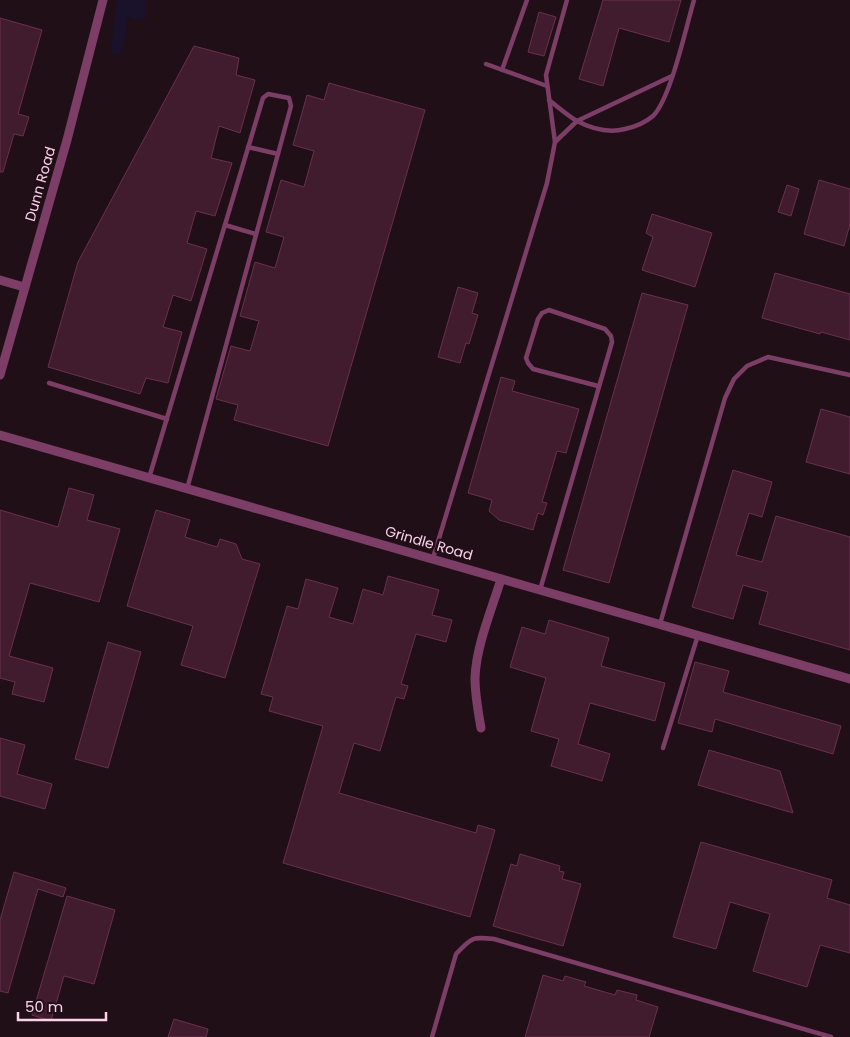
<svg xmlns="http://www.w3.org/2000/svg" width="850" height="1037" font-family="Poppins,sans-serif">
<style>
.green{fill:#19122a}
.building{fill:#401c2e;stroke:#6a304c}
.lines{fill:none;stroke-linecap:round;stroke-linejoin:round}
.service{stroke:#7c3d66;stroke-width:4.5}
.minor{stroke:#7c3d66;stroke-width:9}
.labels{text-anchor:middle;stroke-width:5;stroke-linejoin:round;paint-order:stroke}
.street-label{font-size:14px;fill:#fcd2ea;stroke:#210f18}
</style>
<rect width="100%" height="100%" fill="#210f18"/>
<polygon class="green" points="119,0 146,0 145,18 136,20 127,16 124,45 120,53 111,55 116,2"/>
<g class="building">
<polygon points="603,0 681,0 669,42 619,28 603,86 579,79"/>
<polygon points="539,12 556,17 544,56 528,52"/>
<polygon points="0,18 42,30 18,114 29,117 23,136 14,134 3,172 0,172"/>
<polygon points="194,46 239,58 236,75 255,80 240,133 219,126 211,158 232,163 215,216 196,211 187,243 207,249 191,301 173,295 163,327 182,332 168,383 146,378 140,394 48,367 78,262"/>
<polygon points="329,83 425,110 328,446 234,420 238,405 216,399 231,346 250,351 259,321 240,316 255,262 275,268 284,237 266,232 281,180 304,187 314,151 293,145 307,95 324,100"/>
<polygon points="819,180 850,189 850,224 844,246 804,234"/>
<polygon points="787,185 799,189 791,216 778,212"/>
<polygon points="652,214 712,233 695,287 642,270 653,237 646,233"/>
<polygon points="775,273 850,294 850,340 821,332 820,334 762,318"/>
<polygon points="458,287 478,293 472,313 478,315 469,344 466,343 460,363 438,357"/>
<polygon points="642,293 688,305 609,583 563,570"/>
<polygon points="501,377 515,381 512,391 579,409 566,453 557,451 542,502 547,503 543,515 538,513 533,530 499,520 489,511 492,500 468,493"/>
<polygon points="821,409 850,417 850,474 806,462"/>
<polygon points="733,470 772,482 762,517 749,513 736,555 762,562 776,516 850,537 850,650 759,624 768,592 743,585 733,619 692,607"/>
<polygon points="69,488 94,495 87,520 120,529 99,602 30,583 9,656 53,668 44,702 12,694 15,682 0,678 0,510 58,527"/>
<polygon points="156,510 190,520 185,537 217,547 220,539 236,544 242,559 260,564 225,678 181,665 193,626 127,606"/>
<polygon points="388,576 439,590 432,615 452,620 446,642 416,634 401,684 408,686 404,699 396,697 380,751 354,743 339,793 476,833 478,825 495,830 470,917 283,863 323,726 269,711 273,697 261,694 287,606 298,609 306,579 338,588 329,617 353,624 363,589 383,595"/>
<polygon points="549,620 609,638 601,666 665,683 655,721 590,703 578,744 610,754 602,781 551,766 559,739 531,731 546,678 510,667 522,627 545,634"/>
<polygon points="108,642 141,652 108,768 75,759"/>
<polygon points="695,662 729,671 723,692 841,726 833,754 715,719 712,732 678,723"/>
<polygon points="0,738 25,745 17,774 52,784 45,809 0,796"/>
<polygon points="709,750 780,771 793,813 698,785"/>
<polygon points="701,842 832,880 827,898 850,905 850,953 820,945 807,987 753,971 770,914 730,902 716,949 673,937"/>
<polygon points="520,854 560,866 559,871 564,872 562,879 581,884 563,946 493,926 511,864 517,866"/>
<polygon points="14,872 66,888 63,897 38,889 8,993 0,991 0,920"/>
<polygon points="67,896 115,910 94,984 64,976 51,1021 32,1015"/>
<polygon points="543,975 563,981 565,976 586,982 584,986 615,995 617,990 637,995 636,1000 658,1007 649,1037 525,1037"/>
<polygon points="174,1019 208,1029 206,1037 168,1037"/>
</g>
<g class="lines">
<g class="service">
<polyline points="486,64 547,86"/>
<polyline points="502,70 527,0"/>
<path d="M549 100C558 107 567 115 577 121 592 129 609 133 625 129 634 127 646 122 653 116 671 98 686 27 694 0"/>
<polyline points="555,142 577,121 672,76"/>
<polyline points="248,147 278,154"/>
<polyline points="225,225 256,234"/>
<polyline points="49,383 167,419"/>
<polyline points="149,478 263,98 268,94 289,98 291,106 187,489"/>
<polyline points="433,558 547,183 555,142 546,75 567,0"/>
<polyline points="540,590 612,342 611,336 605,329 549,310 542,313 538,319 526,358 528,363 533,369 598,386"/>
<polyline points="660,624 725,398 734,379 747,366 768,357 850,375"/>
<polyline points="663,748 698,635"/>
<path d="M432 1037 456 954C472 937 472 937 494 939L831 1037"/>
</g>
<g class="minor">
<polyline points="0,280 24,287"/>
<polyline points="0,375 67,140 103,0"/>
<polyline points="0,435 850,679"/>
<path d="M481 728C478 711 475 695 475 678 476 646 492 609 501 579"/>
</g>
</g>
<g class="labels">
<g class="street-label">
<text transform="translate(40 184) rotate(-74)" y="5">Dunn Road</text>
<text transform="translate(429 543) rotate(16)" y="5">Grindle Road</text>
</g>
</g>
<path d="M18 1012v8h88v-8" fill="none" stroke="#fcd2ea" stroke-width="2.5"/>
<text x="25" y="1012" font-size="15" fill="#fcd2ea" stroke="#210f18" stroke-width="4" paint-order="stroke">50 m</text>
</svg>
